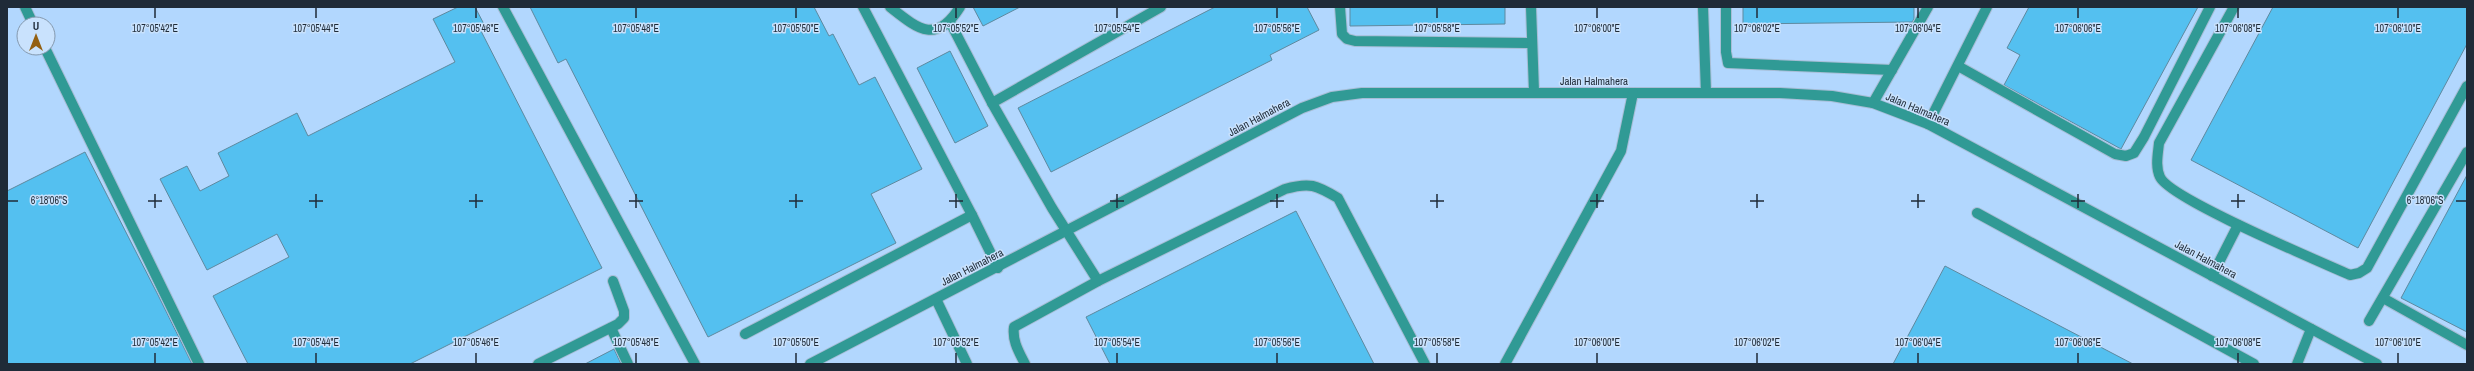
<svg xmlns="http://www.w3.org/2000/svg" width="2474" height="371" font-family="'Archivo Narrow',sans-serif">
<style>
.built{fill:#b2d7fe;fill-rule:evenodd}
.building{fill:#54c0f0;stroke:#5e899f}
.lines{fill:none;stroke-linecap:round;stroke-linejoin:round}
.minor-casing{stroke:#a7bdd6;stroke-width:12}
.minor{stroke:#309a95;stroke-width:10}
.ticks{fill:none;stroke:#1f2b38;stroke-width:1.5}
.labels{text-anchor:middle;stroke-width:3;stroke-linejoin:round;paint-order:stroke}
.street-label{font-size:11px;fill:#1f2b38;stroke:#c9e2fd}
.ticks-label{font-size:10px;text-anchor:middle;fill:#1f2b38;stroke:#c9e2fd;stroke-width:3;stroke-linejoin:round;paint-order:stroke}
</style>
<rect width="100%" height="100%" fill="#c9e2fd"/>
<path class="built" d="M7 7H2467V364H7ZM24 24H48V48H24Z"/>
<g class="building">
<polygon points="458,7 475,7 486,28 481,31 602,268 410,364 248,364 213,296 289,257 277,234 207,270 160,179 187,166 200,191 229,176 218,153 297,113 308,136 455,62 433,19"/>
<polygon points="530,7 814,7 829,36 833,34 859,85 875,77 922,169 871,194 896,243 708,337 566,59 558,63"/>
<polygon points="973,7 1020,7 983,26"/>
<polygon points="1215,7 1307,7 1319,30 1270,55 1272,60 1051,172 1018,108"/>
<polygon points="1350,7 1505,7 1505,24 1350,26"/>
<polygon points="1743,7 1914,7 1914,19 1912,22 1743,24"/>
<polygon points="2029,7 2198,7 2121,149 2004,85 2020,55 2007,48"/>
<polygon points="2273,7 2467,7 2467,44 2358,248 2191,160"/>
<polygon points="950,51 988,126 955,143 917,68"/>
<polygon points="85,152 158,295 192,364 7,364 7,191"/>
<polygon points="2467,175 2467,332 2401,298"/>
<polygon points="1296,211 1374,364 1110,364 1086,317"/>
<polygon points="1945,266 2133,364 1893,364"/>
<polygon points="614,349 621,364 585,364"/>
</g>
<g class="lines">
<defs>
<g id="minor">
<polyline points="25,7 33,24"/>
<polyline points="503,7 695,364"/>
<polyline points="863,7 972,215 998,268"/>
<path d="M890 7C918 29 936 45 960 7"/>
<polyline points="1340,7 1342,34 1347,39 1355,41 1531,43"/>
<polyline points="1531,7 1534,92"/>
<polyline points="1703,7 1706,93"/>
<polyline points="1726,7 1726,52 1728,63 1892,70"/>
<path d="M2234 7 2159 143C2158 154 2155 166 2160 177 2170 199 2319 261 2350 275L2359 273 2367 268 2467 86"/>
<polyline points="950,22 992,103"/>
<polyline points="45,48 199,364"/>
<polyline points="1958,66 2115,154 2126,156 2134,153 2144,137 2210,7"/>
<polyline points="1873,103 1928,7"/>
<polyline points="1928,124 1987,7"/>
<polyline points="1977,213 2254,364"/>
<polyline points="2212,276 2238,225"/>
<polyline points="1098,281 1052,208 992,103 1161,7"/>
<polyline points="2383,298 2467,345"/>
<polyline points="936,299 967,364"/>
<polyline points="2369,321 2467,152"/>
<polyline points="611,328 628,364"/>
<polyline points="745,334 972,215"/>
<polyline points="538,364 618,324 624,318 624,311 613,281"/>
<polyline points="810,364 1302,108 1332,97 1362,93 1780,93 1832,96 1873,103 1928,124 2377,364"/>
<path d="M1025 364C1019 352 1012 341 1014 327L1098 281 1285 189C1310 182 1316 185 1338 198L1425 364"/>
<polyline points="1505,364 1621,151 1633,93"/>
<polyline points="2297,364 2311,329"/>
</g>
</defs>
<use href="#minor" class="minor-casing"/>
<use href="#minor" class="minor"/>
</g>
<path class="ticks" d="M155 8V18M316 8V18M476 8V18M636 8V18M796 8V18M956 8V18M1117 8V18M1277 8V18M1437 8V18M1597 8V18M1757 8V18M1918 8V18M2078 8V18M2238 8V18M2398 8V18M155 194V208M316 194V208M476 194V208M636 194V208M796 194V208M956 194V208M1117 194V208M1277 194V208M1437 194V208M1597 194V208M1757 194V208M1918 194V208M2078 194V208M2238 194V208M8 201H18M148 201H162M309 201H323M469 201H483M629 201H643M789 201H803M949 201H963M1110 201H1124M1270 201H1284M1430 201H1444M1590 201H1604M1750 201H1764M1911 201H1925M2071 201H2085M2231 201H2245M2456 201H2466M155 353V363M316 353V363M476 353V363M636 353V363M796 353V363M956 353V363M1117 353V363M1277 353V363M1437 353V363M1597 353V363M1757 353V363M1918 353V363M2078 353V363M2238 353V363M2398 353V363"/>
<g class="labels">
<g class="street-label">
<text x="1594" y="85">Jalan Halmahera</text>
<text transform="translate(1918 109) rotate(23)" y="4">Jalan Halmahera</text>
<text transform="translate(1259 117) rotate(-28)" y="4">Jalan Halmahera</text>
<text transform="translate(2206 259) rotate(28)" y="4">Jalan Halmahera</text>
<text transform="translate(972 267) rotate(-27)" y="4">Jalan Halmahera</text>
</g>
</g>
<g class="ticks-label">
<text x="155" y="32">107°05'42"E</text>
<text x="316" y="32">107°05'44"E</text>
<text x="476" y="32">107°05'46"E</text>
<text x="636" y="32">107°05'48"E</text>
<text x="796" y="32">107°05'50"E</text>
<text x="956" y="32">107°05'52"E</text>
<text x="1117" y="32">107°05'54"E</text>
<text x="1277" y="32">107°05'56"E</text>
<text x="1437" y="32">107°05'58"E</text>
<text x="1597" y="32">107°06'00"E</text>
<text x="1757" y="32">107°06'02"E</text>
<text x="1918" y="32">107°06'04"E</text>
<text x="2078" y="32">107°06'06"E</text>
<text x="2238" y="32">107°06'08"E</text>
<text x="2398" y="32">107°06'10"E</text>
<text x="49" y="204">6°18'06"S</text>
<text x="2425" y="204">6°18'06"S</text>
<text x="155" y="346">107°05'42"E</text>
<text x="316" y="346">107°05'44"E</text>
<text x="476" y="346">107°05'46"E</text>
<text x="636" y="346">107°05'48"E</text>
<text x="796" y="346">107°05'50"E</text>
<text x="956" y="346">107°05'52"E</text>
<text x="1117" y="346">107°05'54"E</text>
<text x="1277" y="346">107°05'56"E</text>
<text x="1437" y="346">107°05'58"E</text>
<text x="1597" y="346">107°06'00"E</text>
<text x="1757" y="346">107°06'02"E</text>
<text x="1918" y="346">107°06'04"E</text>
<text x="2078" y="346">107°06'06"E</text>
<text x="2238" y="346">107°06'08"E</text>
<text x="2398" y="346">107°06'10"E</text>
</g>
<rect width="2474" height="371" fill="none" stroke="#1f2b38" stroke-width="16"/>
<g transform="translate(36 36)"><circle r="19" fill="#c9e2fd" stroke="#8599ae"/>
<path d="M0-3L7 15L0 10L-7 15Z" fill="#936012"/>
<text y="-6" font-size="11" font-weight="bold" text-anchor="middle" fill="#1f2b38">U</text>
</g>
</svg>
